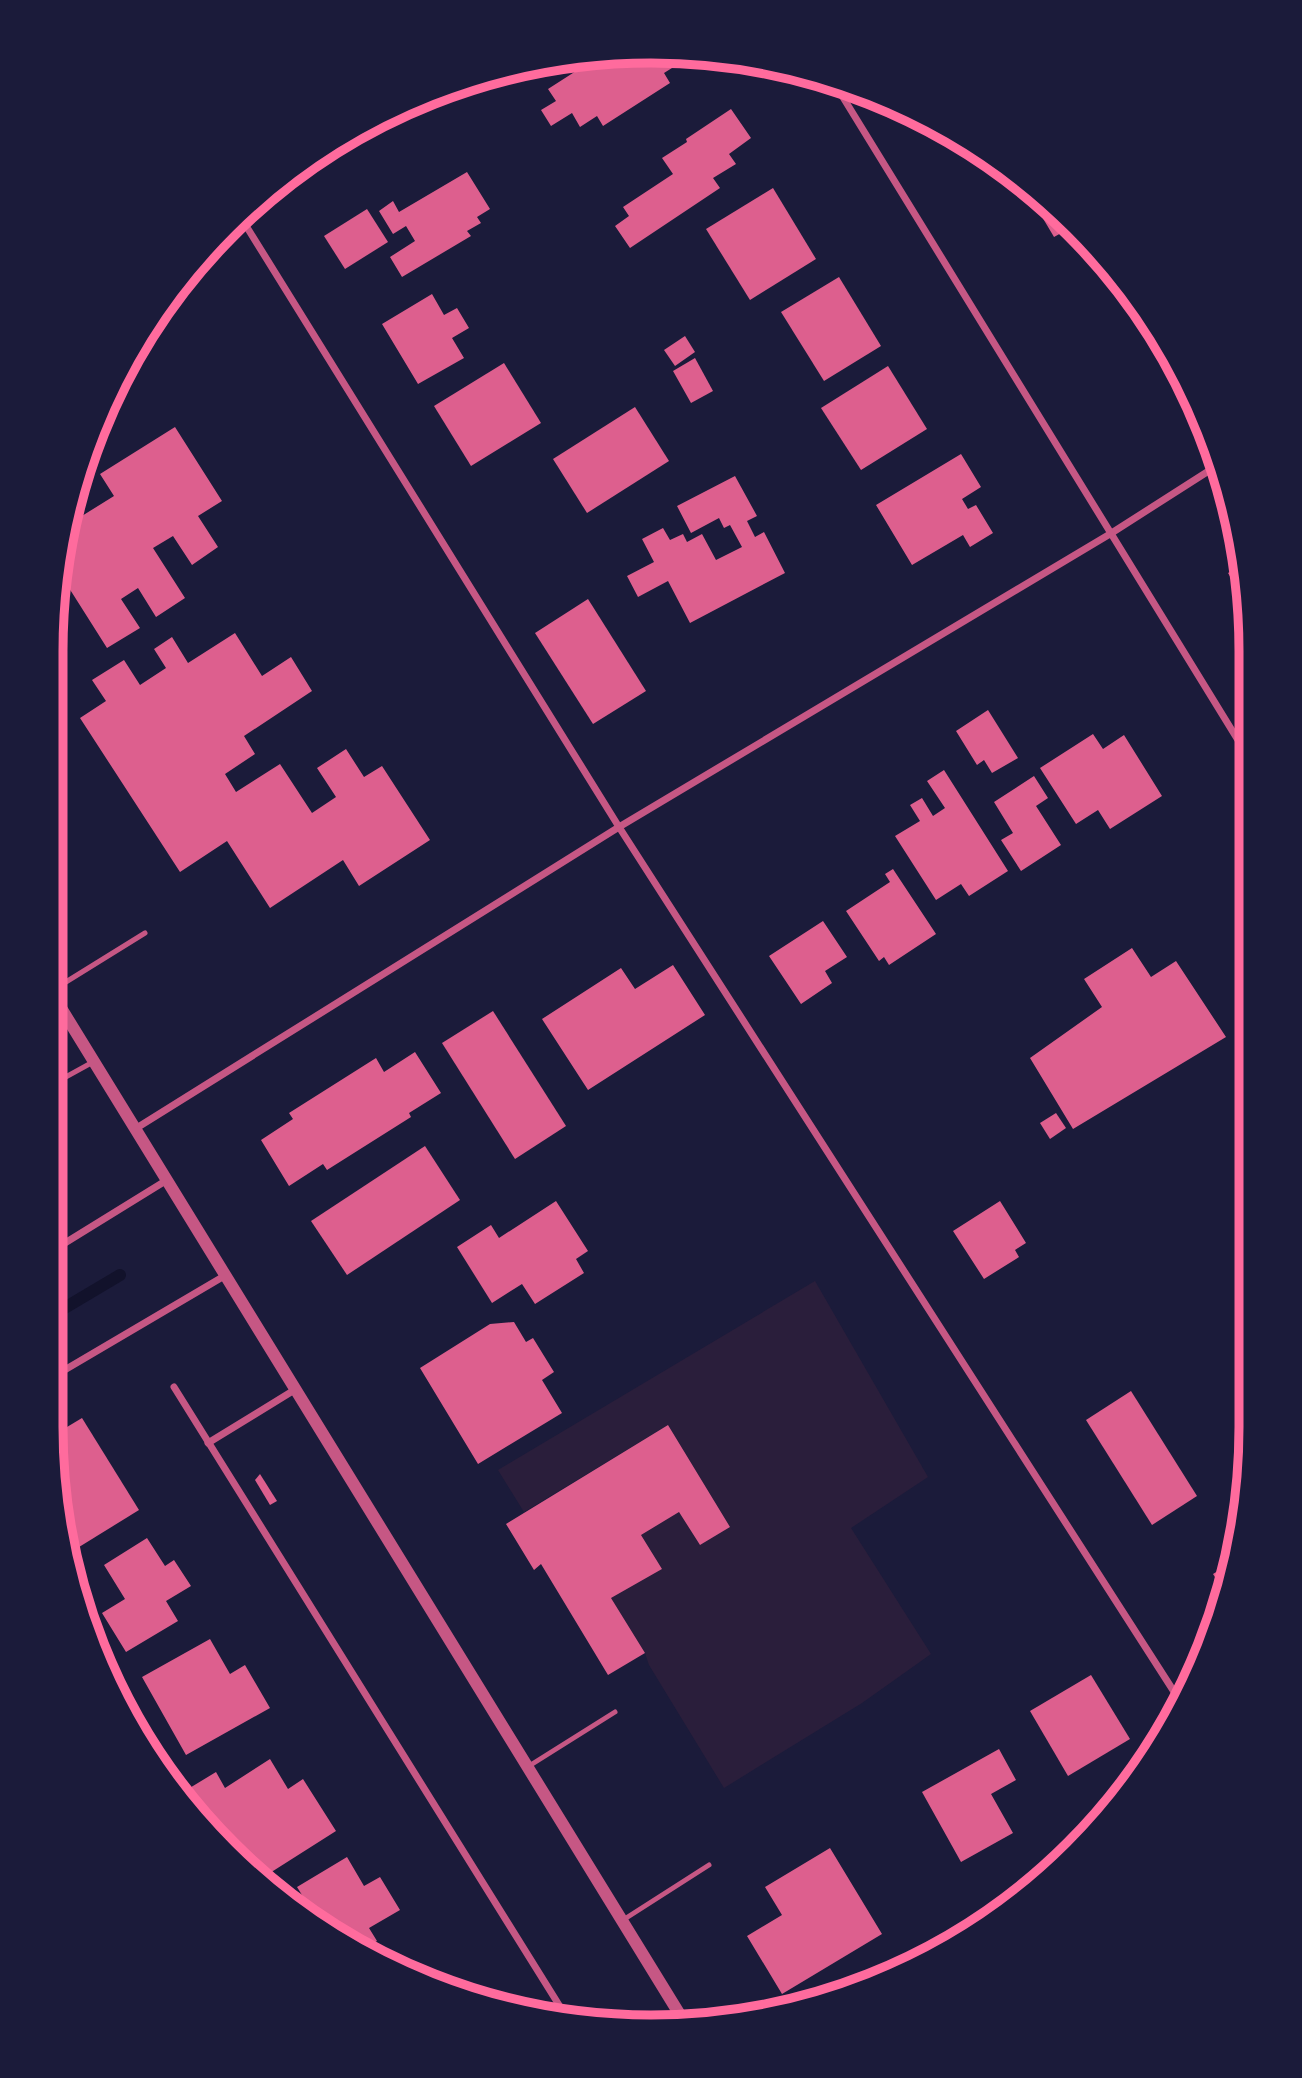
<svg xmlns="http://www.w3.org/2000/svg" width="1302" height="2078" font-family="Karla,sans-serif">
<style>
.green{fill:#2a1e3b}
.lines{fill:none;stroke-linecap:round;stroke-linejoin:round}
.stream{stroke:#12122b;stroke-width:12}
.building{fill:#dd5f8e}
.service{stroke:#c65784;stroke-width:5}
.minor{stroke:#c65784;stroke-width:7}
.tertiary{stroke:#c65784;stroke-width:12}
.rim{fill:none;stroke:#ff6b9d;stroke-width:9}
</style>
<rect width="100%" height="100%" fill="#1b1b3a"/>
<polygon class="green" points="815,1281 928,1477 851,1528 931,1654 862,1703 724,1788 649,1665 645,1653 611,1598 662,1569 641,1535 679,1512 700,1545 730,1527 668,1425 524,1512 498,1470"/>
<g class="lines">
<polyline class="stream" points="51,1316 120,1275"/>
</g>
<g class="building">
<polygon points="674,53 680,63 664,73 670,83 603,126 597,116 580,127 572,113 551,126 541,110 556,101 548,89 601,55"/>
<polygon points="731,109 751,138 729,154 736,164 713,178 720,188 630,248 615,226 629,216 623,207 673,174 662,158 687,142 686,139"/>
<polygon points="311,160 316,167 273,195 270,189"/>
<polygon points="467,172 490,209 477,217 481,223 467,231 471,236 402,277 390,257 415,241 406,226 393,234 379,211 393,201 399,212"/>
<polygon points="1019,178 1020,178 1072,227 1054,237"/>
<polygon points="773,188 816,259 750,300 706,229"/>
<polygon points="367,209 388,242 345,269 324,236"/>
<polygon points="839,277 881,346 824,381 781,312"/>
<polygon points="432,294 444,315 457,308 469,328 452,338 464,358 418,384 382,324"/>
<polygon points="685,336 695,352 675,366 664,350"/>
<polygon points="695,358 713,391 691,403 673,371"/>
<polygon points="504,363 541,423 471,466 434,406"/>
<polygon points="888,366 927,429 861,470 821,408"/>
<polygon points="635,407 669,461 587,513 553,459"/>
<polygon points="175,427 222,501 198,516 218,547 192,565 173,536 153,548 185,598 156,617 138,588 121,599 140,628 107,648 57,569 69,524 114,496 100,474"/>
<polygon points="961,454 981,487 962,499 968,509 976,505 993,533 970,547 963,535 912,565 876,505"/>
<polygon points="735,476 757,516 747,521 755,537 764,532 785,573 690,623 668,581 638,597 627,576 654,562 642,539 663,528 670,540 683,534 687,542 702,534 716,560 742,547 730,525 724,528 719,518 691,533 677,506"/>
<polygon points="1242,565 1249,608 1228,573"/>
<polygon points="588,599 646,691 593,724 535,633"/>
<polygon points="235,633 262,676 291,657 312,691 244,736 255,754 225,774 236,792 280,764 312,813 336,797 317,768 346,749 364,777 382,766 430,840 359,886 343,860 270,908 227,841 180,872 80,718 106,701 92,680 124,660 140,685 166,668 154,649 172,637 188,663"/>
<polygon points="988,710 1018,758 992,773 984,760 977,765 956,731"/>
<polygon points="1093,734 1103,749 1124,735 1162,796 1110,829 1098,810 1076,824 1040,768"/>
<polygon points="944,770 1008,871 969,896 961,884 936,900 895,836 920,821 910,805 922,798 933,816 945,808 927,781"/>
<polygon points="1034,776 1048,798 1036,806 1061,845 1021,871 1001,840 1013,833 994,802"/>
<polygon points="893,869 936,934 889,965 884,957 879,961 846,911 890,882 885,874"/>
<polygon points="823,921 847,957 825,971 832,983 801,1004 769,956"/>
<polygon points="1132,948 1151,977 1176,961 1226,1037 1073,1129 1030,1058 1102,1007 1084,979"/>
<polygon points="673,965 705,1015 588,1090 542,1019 621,968 635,989"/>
<polygon points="493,1011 566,1126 515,1159 442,1043"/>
<polygon points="415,1052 441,1093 409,1113 411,1117 327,1170 323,1164 289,1186 261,1140 293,1119 289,1113 376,1058 384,1072"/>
<polygon points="1056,1113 1066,1128 1050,1139 1040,1123"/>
<polygon points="425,1146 460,1200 347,1275 311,1221"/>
<polygon points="556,1201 588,1251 576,1259 584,1273 535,1304 522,1284 492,1303 457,1247 491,1225 499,1238"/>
<polygon points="1000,1201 1026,1243 1015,1250 1019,1257 984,1279 953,1231"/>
<polygon points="514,1322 526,1342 533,1338 554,1372 542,1380 562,1413 478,1464 420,1368 490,1324"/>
<polygon points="1131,1391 1197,1496 1152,1525 1086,1420"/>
<polygon points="82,1418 139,1510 71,1552 52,1436"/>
<polygon points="668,1425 730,1527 700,1545 679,1512 641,1535 662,1569 611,1598 645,1653 608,1675 541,1564 534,1570 506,1524"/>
<polygon points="260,1474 277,1501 270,1505 255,1480"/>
<polygon points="147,1538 165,1566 174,1560 191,1586 166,1601 178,1621 126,1652 102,1613 125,1599 104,1565"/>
<polygon points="1231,1563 1229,1570 1223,1590 1213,1574"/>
<polygon points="210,1639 230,1674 245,1665 270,1708 186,1755 142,1677"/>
<polygon points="1091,1675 1130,1739 1068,1776 1030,1711"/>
<polygon points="999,1749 1016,1780 991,1794 1013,1833 961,1862 922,1792"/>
<polygon points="270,1759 288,1789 303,1779 336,1831 262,1878 244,1856 242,1857 208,1820 188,1789 216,1772 225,1788"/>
<polygon points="830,1848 882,1934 782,1994 747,1936 782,1915 765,1887"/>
<polygon points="347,1857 364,1886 380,1877 400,1910 369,1928 377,1941 367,1947 306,1914 312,1911 297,1887"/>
</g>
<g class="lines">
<g class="service">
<polyline points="53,990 145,933"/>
<polyline points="53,1084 93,1062"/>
<polyline points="529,1766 615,1712"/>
<polyline points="623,1920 709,1865"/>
</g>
<g class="minor">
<polyline points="833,81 1249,758"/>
<polyline points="240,216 619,827 1180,1701"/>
<polyline points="135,1129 619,827 1110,534 1218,465"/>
<polyline points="52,1251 167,1180"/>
<polyline points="51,1378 226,1275"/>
<polyline points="174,1387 564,2013"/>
<polyline points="208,1443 296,1389"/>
</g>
<polyline class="tertiary" points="53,995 685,2023"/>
</g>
<path d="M0 0H1302V2078H0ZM651 63H651A588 588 0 0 1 1239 651V1427A588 588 0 0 1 651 2015H651A588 588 0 0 1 63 1427V651A588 588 0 0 1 651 63Z" fill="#1b1b3a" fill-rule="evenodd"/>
<path class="rim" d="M651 63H651A588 588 0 0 1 1239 651V1427A588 588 0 0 1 651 2015H651A588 588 0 0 1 63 1427V651A588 588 0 0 1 651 63Z"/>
</svg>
